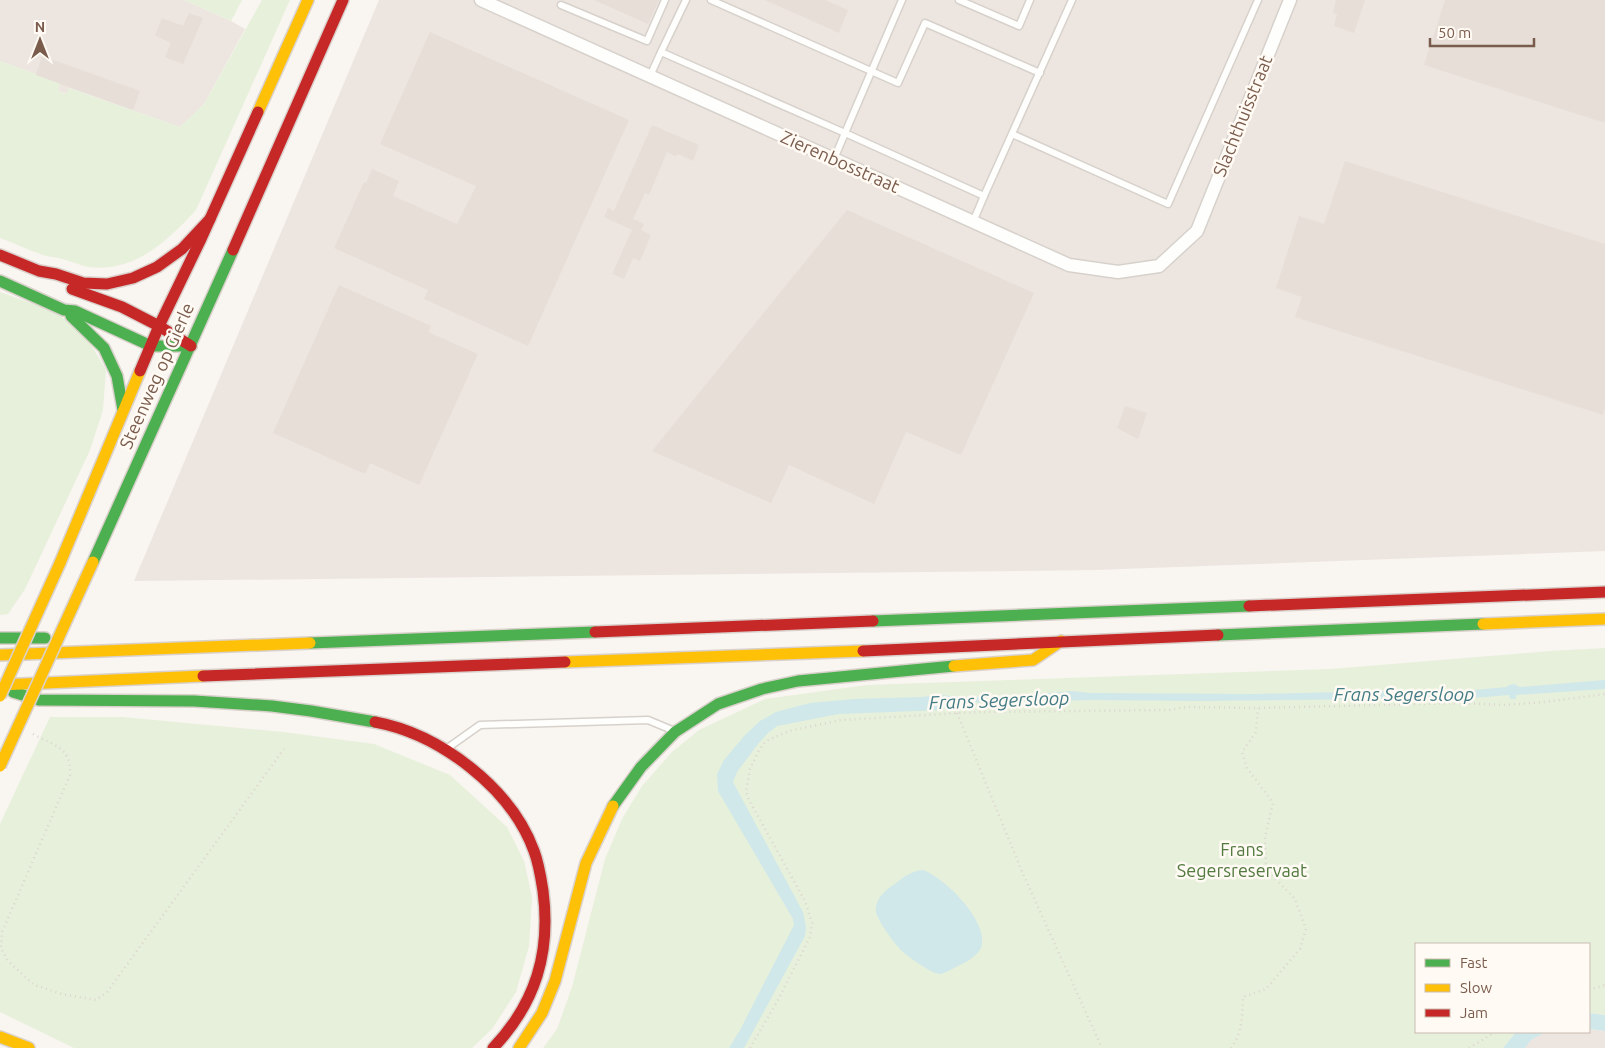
<svg xmlns="http://www.w3.org/2000/svg" width="1605" height="1048" font-family="Ubuntu,sans-serif">
<style>
.industrial{fill:#ede5e0}
.green{fill:#e7f0db}
.water{fill:#d0e8ea}
.building{fill:#e6ded7}
.lines{fill:none;stroke-linecap:round;stroke-linejoin:round}
.lane-casing{stroke:#d7d1cb;stroke-width:9}
.street-casing{stroke:#d7d1cb;stroke-width:15}
.fast-casing{stroke:#dad1cc;stroke-width:14}
.slow-casing{stroke:#dad1cc;stroke-width:14}
.jam-casing{stroke:#dad1cc;stroke-width:14}
.path{stroke:#dcd5d0;stroke-width:2.5;stroke-dasharray:1 4;stroke-linecap:butt}
.lane{stroke:#fefefd;stroke-width:6}
.street{stroke:#fefefd;stroke-width:12}
.fast{stroke:#4caf50;stroke-width:11}
.slow{stroke:#ffc107;stroke-width:11}
.jam{stroke:#c62828;stroke-width:11}
.slow-bridge-casing{stroke:#dad1cc;stroke-width:14;stroke-linecap:butt}
.slow-bridge{stroke:#ffc107;stroke-width:11}
.labels{text-anchor:middle;stroke-width:5;stroke-linejoin:round;paint-order:stroke}
.street-label{font-size:18px;fill:#7a5c4d;stroke:#fffaf3}
.park-label{font-size:18px;fill:#537a41;stroke:#fffaf3}
.water-label{font-size:19px;font-style:italic;fill:#437c86;stroke:#fffaf3}
</style>
<rect width="100%" height="100%" fill="#f9f5f0"/>
<g class="industrial">
<polygon points="0,0 184,0 231,21 245,29 204,104 180,127 69,88 67,94 58,91 60,83 0,61"/>
<polygon points="379,0 1605,0 1605,551 1095,570 134,581"/>
<polygon points="1589,1029 1605,1031 1605,1048 1525,1048 1531,1040 1546,1032 1589,1032"/>
</g>
<g class="green">
<polygon points="184,0 242,0 231,21"/>
<path d="M262 0H290L196 210C167 241 135 273 88 267 79 265 71 261 62 259 56 257 49 257 43 255 28 250 14 243 0 238V61L60 83 58 91 66 94 69 88 180 127 204 104Z"/>
<polygon points="0,292 53,311 84,333 106,370 103,410 90,450 25,589 8,614 0,615"/>
<polygon points="1605,648 1605,1015 1589,1013 1589,944 1416,944 1416,1032 1516,1032 1503,1048 543,1048 557,1029 572,987 605,859 622,819 642,786 672,752 699,730 765,699 867,685 1331,669 1550,651"/>
<polygon points="50,717 122,717 283,732 374,744 450,775 507,827 524,861 532,897 529,946 516,992 492,1029 472,1048 74,1048 0,1012 0,824"/>
</g>
<g class="water">
<polygon points="1605,680 1605,689 1516,695 1516,699 1510,699 1509,695 1473,698 1198,701 1092,700 957,703 942,710 839,714 777,726 768,733 758,744 737,772 733,782 803,912 806,927 805,936 744,1048 729,1048 740,1030 794,925 793,919 718,791 717,774 724,760 745,735 760,721 776,712 787,709 810,703 854,699 921,697 939,695 964,697 1008,696 1072,691 1091,693 1255,694 1426,690 1451,692 1507,687 1509,685 1514,684 1520,687"/>
<path d="M923 870C945 878 986 919 982 944 981 954 967 962 958 966 953 968 946 973 940 974 934 975 910 958 904 953 896 946 879 923 876 912 874 899 887 889 896 883 905 876 912 871 923 870Z"/>
<polygon points="1589,1013 1605,1015 1605,1031 1589,1029"/>
<polygon points="1516,1032 1546,1032 1531,1040 1525,1048 1503,1048"/>
</g>
<g class="building">
<polygon points="594,0 659,0 648,24"/>
<polygon points="765,0 825,0 848,10 839,33"/>
<polygon points="1336,0 1365,0 1354,33 1334,26 1337,14 1333,13"/>
<polygon points="1445,0 1605,0 1605,123 1424,65"/>
<polygon points="189,13 203,18 183,64 165,57 171,43 155,35 162,18 183,26"/>
<polygon points="430,32 629,120 528,346 424,299 428,290 334,248 364,182 366,183 372,169 399,181 393,196 457,224 476,186 380,144"/>
<polygon points="42,56 140,91 133,110 36,75"/>
<polygon points="652,125 699,145 693,161 678,154 675,156 667,152 649,195 645,193 633,219 644,224 641,230 651,235 640,261 633,258 624,279 612,274 632,230 604,217 608,208 614,211"/>
<polygon points="1345,161 1605,244 1605,407 1603,415 1295,317 1302,297 1276,288 1299,216 1324,224"/>
<polygon points="847,210 1034,293 961,455 906,432 874,504 789,465 771,503 652,451"/>
<polygon points="339,285 431,326 428,332 478,354 419,485 370,463 365,474 273,433"/>
<polygon points="1125,406 1147,413 1138,439 1117,428"/>
</g>
<g class="lines">
<defs>
<g id="lane">
<polyline points="686,0 661,52 845,133 834,159"/>
<polyline points="711,0 898,83 925,23 1040,73"/>
<polyline points="902,0 845,133 984,196 1072,0"/>
<polyline points="959,0 1019,26 1030,0"/>
<polyline points="561,5 647,41 665,0"/>
<polyline points="650,76 661,52"/>
<polyline points="1012,134 1168,204 1258,0"/>
<polyline points="973,222 984,196"/>
<polyline points="449,747 480,725 648,720 672,730"/>
</g>
<polyline id="street" points="481,0 1069,265 1118,272 1159,266 1197,231 1290,0"/>
<g id="fast">
<polyline points="0,281 64,310 75,311 151,346 191,346"/>
<polyline points="71,316 104,348 117,376 123,410"/>
<polyline points="93,562 233,250"/>
<polyline points="873,621 1249,606"/>
<polyline points="1218,635 1483,624"/>
<polyline points="0,638 45,638"/>
<polyline points="310,643 595,632"/>
<polyline points="13,692 39,700 194,701 272,706 311,711 375,722"/>
<polyline points="613,806 641,767 675,732 718,704 762,689 798,681 954,666"/>
</g>
<g id="slow">
<polyline points="258,112 308,0"/>
<polyline points="60,563 140,371"/>
<polyline points="1483,624 1605,619"/>
<polyline points="0,655 310,643"/>
<polyline points="565,662 863,651"/>
<polyline points="954,666 1033,660 1061,641"/>
<polyline points="0,685 203,676"/>
<polyline points="0,1037 29,1048"/>
<polyline points="519,1048 542,1013 555,981 586,863 613,806"/>
</g>
<g id="jam">
<polyline points="233,250 343,0"/>
<polyline points="0,255 39,271 56,274 83,283 107,284 133,278 157,267 182,249 210,219"/>
<polyline points="72,289 122,307 159,326 191,346"/>
<polyline points="140,371 159,326 201,239 258,112"/>
<polyline points="1249,606 1605,592"/>
<polyline points="595,632 873,621"/>
<polyline points="863,651 1218,635"/>
<polyline points="203,676 565,662"/>
<path d="M375 722C440 734 511 788 534 851 539 864 541 878 543 891 551 952 536 1003 493 1048"/>
</g>
</defs>
<use href="#lane" class="lane-casing"/>
<use href="#street" class="street-casing"/>
<use href="#fast" class="fast-casing"/>
<use href="#slow" class="slow-casing"/>
<use href="#jam" class="jam-casing"/>
<g class="path">
<polyline points="957,713 1024,876 1102,1048"/>
<path d="M33 734C54 746 71 746 70 775L2 932 1 948 8 961 34 985 62 994 96 1000 107 992 284 749"/>
<polyline points="1589,990 1605,985"/>
<polyline points="750,1048 778,1000 810,937 812,923 805,901 749,800 746,791 750,769 759,750 766,741 789,731 841,720 978,712 1169,710 1187,707 1258,708 1461,703 1504,705 1545,702 1605,694"/>
<path d="M1231 1048C1243 1032 1242 1016 1243 997L1266 989 1300 949 1306 929 1295 899 1266 869 1265 837 1273 803 1247 768 1242 752 1256 732 1258 708"/>
<polyline points="1469,1048 1495,1032"/>
</g>
<use href="#lane" class="lane"/>
<use href="#street" class="street"/>
<use href="#fast" class="fast"/>
<use href="#slow" class="slow"/>
<use href="#jam" class="jam"/>
<defs>
<g id="slow-bridge">
<polyline points="0,696 60,563"/>
<polyline points="0,766 93,562"/>
</g>
</defs>
<use href="#slow-bridge" class="slow-bridge-casing"/>
<use href="#slow-bridge" class="slow-bridge"/>
</g>
<g class="labels">
<g class="street-label">
<text transform="translate(1243 116) rotate(-68)" y="6">Slachthuisstraat</text>
<text transform="translate(840 162) rotate(24)" y="6">Zierenbosstraat</text>
<text transform="translate(157 376) rotate(-66)" y="6">Steenweg op Gierle</text>
</g>
<g class="park-label">
<text x="1242" y="856">Frans<tspan x="1242" dy="21">Segersreservaat</tspan></text>
</g>
<g class="water-label">
<text x="1404" y="701">Frans Segersloop</text>
<text transform="translate(999 700) rotate(-2)" y="7">Frans Segersloop</text>
</g>
</g>
<rect x="1415" y="943" width="175" height="90" fill="#fffaf3" stroke="#cabbb1"/>
<rect x="1425" y="959" width="25" height="8" fill="#4caf50" stroke="#cabbb1"/>
<text x="1460" y="968" font-size="15" fill="#7a5c4d">Fast</text>
<rect x="1425" y="984" width="25" height="8" fill="#ffc107" stroke="#cabbb1"/>
<text x="1460" y="993" font-size="15" fill="#7a5c4d">Slow</text>
<rect x="1425" y="1009" width="25" height="8" fill="#c62828" stroke="#cabbb1"/>
<text x="1460" y="1018" font-size="15" fill="#7a5c4d">Jam</text>
<g transform="translate(40 40)" stroke="#fffaf3" stroke-width="4" paint-order="stroke">
<path d="M0-4L9 19L0 12L-9 19Z" fill="#7a5c4d"/>
<text y="-8" font-size="14" font-weight="bold" text-anchor="middle" fill="#7a5c4d">N</text>
</g>
<path d="M1430 38v8h104v-8" fill="none" stroke="#7a5c4d" stroke-width="2.5"/>
<text x="1438" y="38" font-size="15" fill="#7a5c4d" stroke="#fffaf3" stroke-width="4" paint-order="stroke">50 m</text>
</svg>
